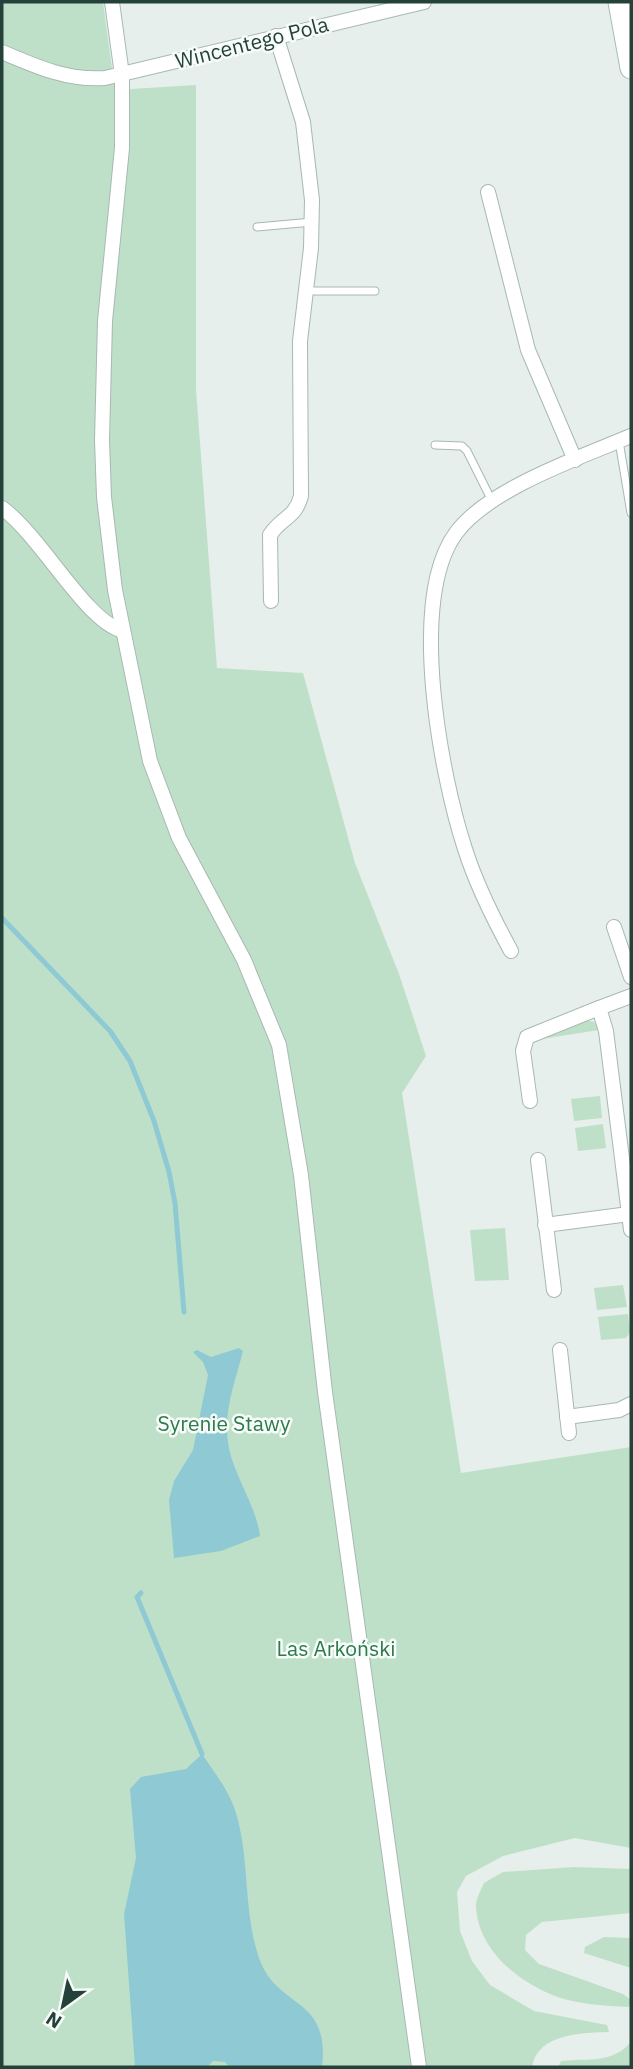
<svg xmlns="http://www.w3.org/2000/svg" width="633" height="2069" font-family="'IBM Plex Sans',sans-serif">
<style>
.green{fill:#bfe0c8}
.water{fill:#8ec9d4}
.lines{fill:none;stroke-linecap:round;stroke-linejoin:round}
.stream{stroke:#8ec9d4;stroke-width:5}
.lane-casing{stroke:#a8b8b2;stroke-width:9}
.street-casing{stroke:#a8b8b2;stroke-width:16}
.secondary-casing{stroke:#a4bbb3;stroke-width:23}
.lane{stroke:#fff;stroke-width:7}
.street{stroke:#fff;stroke-width:14}
.secondary{stroke:#fff;stroke-width:21}
.labels{text-anchor:middle;stroke-width:5;stroke-linejoin:round;paint-order:stroke}
.street-label{font-size:21px;fill:#24423a;stroke:#f7fbf9}
.park-label{font-size:21px;fill:#2d7a4b;stroke:#f7fbf9}
</style>
<rect width="100%" height="100%" fill="#e6efeb"/>
<g class="green">
<path d="M2 2H103L115 90 196 85V390L217 668 303 673 355 863 399 974 426 1056 402 1093 461 1473 631 1447V1848L575 1838 503 1856 466 1876 457 1892 460 1931 472 1961 490 1985 534 2011 607 2025 609 2032C582 2033 538 2033 532 2067H2Z"/>
<polygon points="585,1020 594,1022 599,1030 535,1040"/>
<polygon points="600,1096 602,1118 574,1121 571,1099"/>
<polygon points="603,1124 606,1148 578,1151 575,1128"/>
<polygon points="505,1228 509,1280 475,1281 470,1230"/>
<polygon points="623,1285 627,1307 597,1310 594,1288"/>
<polygon points="628,1314 630,1332 626,1338 601,1340 598,1317"/>
<path d="M574 1867 631 1869V1913L542 1922 526 1935 525 1950 539 1964 623 1994 631 2000 629 2007C605 2006 572 2004 550 1994 515 1979 479 1949 476 1908 475 1900 481 1890 484 1883L503 1872Z"/>
<polygon points="604,1937 631,1938 631,1968 584,1953 585,1947"/>
<path d="M631 2042V2067H558L561 2061C588 2058 612 2064 631 2042Z"/>
</g>
<g class="water">
<path d="M239 1348 243 1351C235 1383 222 1413 229 1448 235 1478 256 1505 260 1536L221 1551 174 1558 169 1500 174 1481 193 1450 208 1375 203 1362 193 1352 197 1350 211 1357Z"/>
<path d="M202 1754C214 1772 228 1789 235 1810 251 1859 242 1914 261 1963 280 2009 330 1997 322 2067H229L225 2062 213 2061 207 2067H135L124 1914 136 1858 130 1789 141 1777 186 1769Z"/>
</g>
<g class="lines">
<g class="stream">
<polyline points="2,918 110,1031 130,1061 154,1121 169,1172 175,1203 184,1312"/>
<polyline points="141,1593 137,1597 202,1754"/>
</g>
<defs>
<g id="lane">
<polyline points="257,227 312,222"/>
<polyline points="305,291 375,291"/>
<polyline points="619,441 631,513"/>
<polyline points="435,445 462,446 467,451 492,501"/>
</g>
<g id="street">
<polyline points="112,2 122,75 122,148 105,321 102,440 104,497 115,590 150,761 179,838 244,960 279,1045 301,1175 325,1392 419,2067"/>
<path d="M2 52C35 66 68 81 105 78L424 2"/>
<polyline points="488,192 528,350 575,460"/>
<path d="M2 508C42 537 85 621 123 631"/>
<path d="M271 601 270 535C281 517 295 519 301 496L300 341 311 248 312 200 303 122 276 36"/>
<polyline points="614,927 631,977"/>
<path d="M511 951C493 918 476 884 465 849 441 776 407 599 456 533 488 489 581 457 631 436"/>
<polyline points="631,996 599,1008 606,1031 631,1230"/>
<polyline points="530,1101 523,1051 527,1037 599,1008"/>
<polyline points="538,1160 554,1290"/>
<polyline points="545,1225 629,1214"/>
<polyline points="560,1350 569,1433"/>
<polyline points="567,1417 619,1410 631,1404"/>
</g>
<polyline id="secondary" points="619,2 631,68"/>
</defs>
<use href="#lane" class="lane-casing"/>
<use href="#street" class="street-casing"/>
<use href="#secondary" class="secondary-casing"/>
<use href="#lane" class="lane"/>
<use href="#street" class="street"/>
<use href="#secondary" class="secondary"/>
</g>
<g class="labels">
<g class="street-label">
<text transform="translate(252 43) rotate(-14)" y="7">Wincentego Pola</text>
</g>
<g class="park-label">
<text x="224" y="1431">Syrenie Stawy</text>
<text x="336" y="1656">Las Arkoński</text>
</g>
</g>
<rect width="633" height="2069" fill="none" stroke="#24423a" stroke-width="7"/>
<g transform="translate(63 2006) rotate(213)" stroke="#f7fbf9" stroke-width="5" paint-order="stroke">
<path d="M0-5L12 26L0 18L-12 26Z" fill="#24423a"/>
<text y="-10" font-size="19" font-weight="bold" text-anchor="middle" fill="#24423a">N</text>
</g>
</svg>
